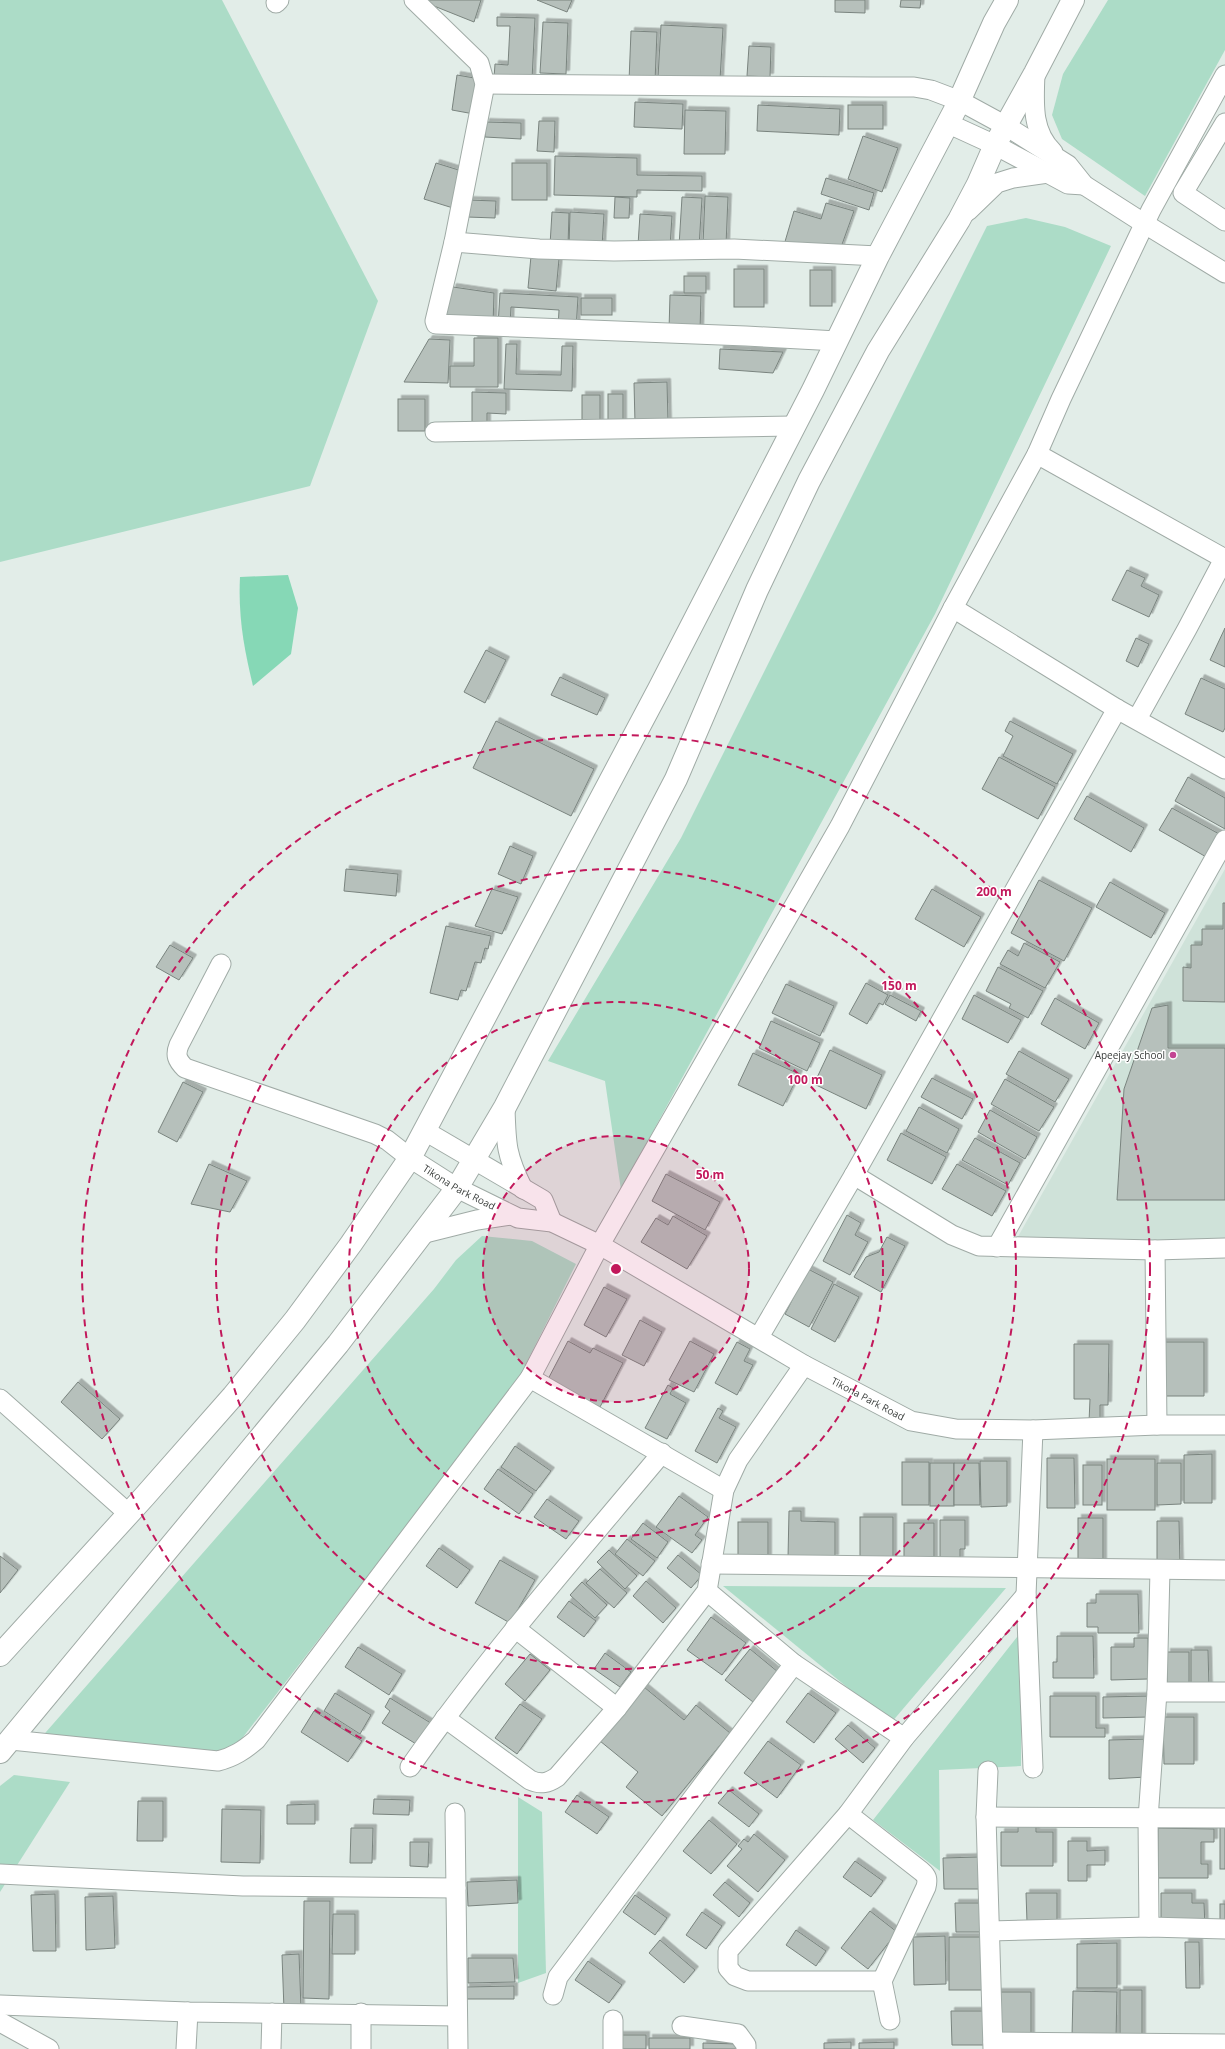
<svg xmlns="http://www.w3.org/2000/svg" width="1225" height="2049" font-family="'Open Sans',sans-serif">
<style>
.built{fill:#cfe2d9}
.green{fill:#acdcc7}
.water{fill:#86d8b6}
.building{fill:#b6c0bb;stroke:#7a847f;filter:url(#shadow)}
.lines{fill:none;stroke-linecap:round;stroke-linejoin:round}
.minor-casing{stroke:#a0aba6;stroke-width:21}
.tertiary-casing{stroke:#a0aba6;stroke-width:24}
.minor{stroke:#fff;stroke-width:19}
.tertiary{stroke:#fff;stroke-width:22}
.ring{fill:none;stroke:#c2185b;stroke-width:2;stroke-dasharray:7 5}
.poi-dot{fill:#c34593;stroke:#fff;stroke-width:1.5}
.labels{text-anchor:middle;stroke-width:3;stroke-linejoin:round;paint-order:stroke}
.poi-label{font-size:10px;fill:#393d3b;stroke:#fff;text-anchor:end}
.street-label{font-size:10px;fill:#393d3b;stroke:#fff}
.centre{fill:#c2185b;stroke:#fff;stroke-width:2}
.ring-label{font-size:12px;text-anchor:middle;font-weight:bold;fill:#c2185b;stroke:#fff;stroke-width:3;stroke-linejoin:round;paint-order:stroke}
</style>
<defs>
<filter id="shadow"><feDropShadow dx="3.5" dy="-3.5" stdDeviation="0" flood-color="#0004"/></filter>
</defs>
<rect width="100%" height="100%" fill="#e2ede8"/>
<polygon class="built" points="1225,869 1225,1242 1015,1242"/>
<g class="green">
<polygon points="0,0 222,0 378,301 310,486 0,562"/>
<polygon points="1108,0 1225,0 1225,50 1145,196 1062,139 1052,115 1063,74"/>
<polygon points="1026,218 1065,227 1111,246 935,614 621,1190 605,1081 548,1061 681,838 987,226"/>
<polygon points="482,1236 532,1241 576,1264 516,1384 230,1754 32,1748 434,1289 456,1260"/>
<polygon points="723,1586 1006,1588 891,1723"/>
<polygon points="1021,1632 1021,1766 939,1770 940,1871 873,1820"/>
<polygon points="14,1775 70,1782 0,1892 0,1786"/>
<polygon points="518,1797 542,1812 546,1973 518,1983"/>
</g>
<path class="water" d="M288 575 298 608 291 654 253 686C244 649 238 616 240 577Z"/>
<g class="building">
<polygon points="419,0 481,0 474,22"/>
<polygon points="537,0 572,0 567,12"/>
<polygon points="835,0 865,0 865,13 835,12"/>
<polygon points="901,0 921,0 920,8 900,7"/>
<polygon points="497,17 535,18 532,80 494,78 495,64 508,65 510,26 497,26"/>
<polygon points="543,22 568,23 566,74 540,73"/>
<polygon points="661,25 723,28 720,80 658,77"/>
<polygon points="631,31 657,32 655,82 629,81"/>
<polygon points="749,46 771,47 770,77 747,76"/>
<polygon points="457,75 480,79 474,114 452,110"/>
<polygon points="635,102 683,104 682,129 634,127"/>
<polygon points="758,105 840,109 839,135 757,131"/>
<rect x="848" y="105" width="35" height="24"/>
<polygon points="685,110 726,111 725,154 684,154"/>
<polygon points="539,121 555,121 554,152 537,151"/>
<polygon points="486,122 521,123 521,139 485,137"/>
<polygon points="863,136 898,148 882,192 848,179"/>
<polygon points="555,156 637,158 637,175 702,176 702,191 637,190 637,197 554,195"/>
<polygon points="436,163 465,172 453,208 424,199"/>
<rect x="512" y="163" width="35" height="37"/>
<polygon points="826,178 874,193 869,210 821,194"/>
<polygon points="705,196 728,197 726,245 703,244"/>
<polygon points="615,197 630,198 629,218 614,218"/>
<polygon points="682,197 702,198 699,247 679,246"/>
<polygon points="468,200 496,201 495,218 467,217"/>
<polygon points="826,203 854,211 840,250 784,245 794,211 821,219"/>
<polygon points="552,212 569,213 568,246 550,245"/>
<polygon points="570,212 604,214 602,247 569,246"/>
<polygon points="640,214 672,216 670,247 638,245"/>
<polygon points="531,256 559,259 556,291 528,288"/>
<rect x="734" y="269" width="30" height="38"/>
<rect x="810" y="270" width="22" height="36"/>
<rect x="684" y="276" width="22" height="17"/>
<polygon points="453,287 494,293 493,325 440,322"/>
<polygon points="500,293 578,297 576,329 558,328 559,310 511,307 510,325 498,325"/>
<polygon points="670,295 701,296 700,330 669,330"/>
<rect x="581" y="298" width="31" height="17"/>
<polygon points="474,338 498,338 498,387 450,387 450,366 474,366"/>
<polygon points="429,339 450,340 448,383 404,382"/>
<polygon points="506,344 517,344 516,374 561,375 562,346 573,346 572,391 504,389"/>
<polygon points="720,349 783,352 773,373 719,369"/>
<polygon points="667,382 668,422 635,423 634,383"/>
<polygon points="472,392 506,393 506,414 487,413 487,427 472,427"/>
<rect x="608" y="394" width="15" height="31"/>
<rect x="582" y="395" width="18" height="30"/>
<rect x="398" y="399" width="27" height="32"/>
<polygon points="1127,570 1145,578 1141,586 1159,595 1149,617 1112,600"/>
<polygon points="1225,628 1225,667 1210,660"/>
<polygon points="1136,638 1149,644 1138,667 1126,661"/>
<polygon points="486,650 506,660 485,703 464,692"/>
<polygon points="560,677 605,698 597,715 551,695"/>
<polygon points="1201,678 1225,689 1225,728 1223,732 1185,714"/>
<polygon points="496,721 594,769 571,816 473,768"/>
<polygon points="1010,721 1073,754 1057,784 1003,756 1013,736 1005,731"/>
<polygon points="999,757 1055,787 1038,819 982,789"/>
<polygon points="1188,777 1225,798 1225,829 1175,801"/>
<polygon points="1087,796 1144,828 1131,852 1074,819"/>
<polygon points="1172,808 1221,835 1208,858 1159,830"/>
<polygon points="510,846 533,856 521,884 498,874"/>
<polygon points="346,869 398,874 396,896 344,891"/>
<polygon points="1039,880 1092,908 1064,961 1011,933"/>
<polygon points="1110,882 1165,913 1151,938 1096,907"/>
<polygon points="492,889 518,897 502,934 475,926"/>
<polygon points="932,889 981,917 964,947 915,919"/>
<polygon points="1223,903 1225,903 1225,1002 1183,1001 1183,967 1191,968 1191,945 1202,945 1202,929 1223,929"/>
<polygon points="446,926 491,936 488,949 485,948 481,963 475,962 466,991 461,990 458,1000 430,993"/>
<polygon points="1024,943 1060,962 1045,988 1000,964 1008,950 1018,956"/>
<polygon points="170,945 193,958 179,980 156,967"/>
<polygon points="998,967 1043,991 1028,1018 1009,1008 1011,1004 986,991"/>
<polygon points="866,983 888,995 883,1005 879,1003 867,1024 849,1014"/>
<polygon points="786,984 834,1006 820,1036 772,1013"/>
<polygon points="890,995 921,1011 916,1021 885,1004"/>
<polygon points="974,995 1021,1020 1008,1043 962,1019"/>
<polygon points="1055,998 1099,1023 1085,1049 1041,1024"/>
<polygon points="1168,1005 1168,1048 1225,1048 1225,1200 1117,1200 1124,1089 1152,1008"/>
<polygon points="771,1021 820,1043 807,1071 759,1048"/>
<polygon points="830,1050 882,1075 866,1109 814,1084"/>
<polygon points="1019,1051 1069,1079 1055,1102 1006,1074"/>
<polygon points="753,1053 799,1074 783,1106 738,1085"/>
<polygon points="932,1078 973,1099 962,1119 921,1097"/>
<polygon points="1005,1079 1054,1107 1039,1131 991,1104"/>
<polygon points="183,1082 203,1092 177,1142 158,1132"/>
<polygon points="919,1107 959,1129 947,1153 906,1131"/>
<polygon points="990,1110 1037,1137 1025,1159 978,1132"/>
<polygon points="901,1133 946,1157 932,1184 887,1160"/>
<polygon points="975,1138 1020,1163 1008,1185 962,1160"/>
<polygon points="209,1164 247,1181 230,1212 191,1204"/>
<polygon points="957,1164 1006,1191 992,1216 942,1189"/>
<polygon points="666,1174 720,1202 705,1230 652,1201"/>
<polygon points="847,1215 861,1223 855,1235 868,1242 850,1275 823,1261"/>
<polygon points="673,1216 707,1236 687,1269 641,1242 656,1218 668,1225"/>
<polygon points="887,1237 905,1246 881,1292 854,1277 866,1257 879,1252"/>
<polygon points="808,1269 833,1282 809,1327 785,1314"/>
<polygon points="834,1284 859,1297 835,1342 811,1329"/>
<polygon points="604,1287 627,1299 606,1337 584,1325"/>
<polygon points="640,1320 662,1332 644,1366 622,1355"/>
<polygon points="568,1341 590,1353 593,1348 623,1363 600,1407 546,1383"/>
<polygon points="690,1341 714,1354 694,1392 669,1380"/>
<polygon points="737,1342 750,1349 744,1361 753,1365 737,1395 715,1383"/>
<polygon points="1161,1342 1204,1342 1204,1396 1160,1396"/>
<polygon points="1074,1344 1109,1344 1108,1405 1100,1405 1100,1422 1089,1422 1090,1399 1074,1399"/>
<polygon points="78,1382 120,1419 102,1439 61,1402"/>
<polygon points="668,1385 673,1388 670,1394 686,1403 667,1439 645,1428"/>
<polygon points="718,1408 723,1411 719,1418 736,1427 717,1463 695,1451"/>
<polygon points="515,1446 551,1471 536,1491 501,1467"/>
<polygon points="1212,1454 1212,1503 1184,1503 1184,1455"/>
<polygon points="1047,1458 1074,1458 1075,1508 1047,1508"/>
<rect x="1107" y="1459" width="48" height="51"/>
<polygon points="980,1461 1007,1461 1007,1506 981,1507"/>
<rect x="902" y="1462" width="27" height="43"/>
<rect x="930" y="1463" width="24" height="43"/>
<polygon points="954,1463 979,1463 980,1505 954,1505"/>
<polygon points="1157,1463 1181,1463 1181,1504 1157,1505"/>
<rect x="1083" y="1465" width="19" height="40"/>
<polygon points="498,1469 533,1494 519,1514 484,1489"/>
<polygon points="679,1496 708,1517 695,1535 702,1540 692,1553 656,1527"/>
<polygon points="547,1499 579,1521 566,1539 534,1517"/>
<polygon points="789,1511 801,1511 801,1521 835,1522 835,1558 788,1558"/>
<rect x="860" y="1517" width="33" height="47"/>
<rect x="1078" y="1518" width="25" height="49"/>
<polygon points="940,1520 965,1520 965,1549 960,1549 960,1560 940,1560"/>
<polygon points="1157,1521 1179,1521 1180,1565 1157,1565"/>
<rect x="738" y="1522" width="30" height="42"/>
<polygon points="643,1523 668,1542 657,1558 631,1539"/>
<rect x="904" y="1523" width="30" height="37"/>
<polygon points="627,1539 655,1561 643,1576 615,1554"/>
<polygon points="439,1548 470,1570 457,1588 426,1566"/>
<polygon points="609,1550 637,1576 625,1589 597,1562"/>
<polygon points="678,1555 702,1575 691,1588 667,1568"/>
<polygon points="0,1556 18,1570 0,1593"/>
<polygon points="500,1560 535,1580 510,1623 475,1603"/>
<polygon points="600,1569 627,1593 614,1608 586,1583"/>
<polygon points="646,1581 676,1608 663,1623 633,1596"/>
<polygon points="582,1582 607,1605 595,1618 570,1595"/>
<polygon points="1096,1594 1138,1594 1139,1633 1098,1633 1098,1627 1087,1627 1087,1603 1096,1603"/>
<polygon points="569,1601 596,1621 584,1637 557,1617"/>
<polygon points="711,1617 746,1643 722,1675 687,1650"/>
<polygon points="1057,1636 1093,1636 1094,1678 1053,1678 1053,1662 1057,1662"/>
<polygon points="1134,1638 1148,1638 1148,1679 1111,1680 1111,1647 1134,1647"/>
<polygon points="358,1647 402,1674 389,1695 345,1667"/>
<polygon points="750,1649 778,1672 753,1702 725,1680"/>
<polygon points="1191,1650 1208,1650 1209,1688 1191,1688"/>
<rect x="1167" y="1652" width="22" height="38"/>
<polygon points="605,1653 631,1672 620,1687 594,1669"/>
<polygon points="530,1654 550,1670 525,1701 505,1684"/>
<polygon points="644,1687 684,1720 696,1705 730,1733 662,1816 626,1787 638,1772 600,1741"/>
<polygon points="335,1693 371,1715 360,1734 324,1711"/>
<polygon points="808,1693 836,1713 814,1743 786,1722"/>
<polygon points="1050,1696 1096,1696 1096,1728 1105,1728 1105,1737 1050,1737"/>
<polygon points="1150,1696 1150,1717 1103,1718 1103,1697"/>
<polygon points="390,1698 434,1725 421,1747 382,1723 390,1711 385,1707"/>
<polygon points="520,1704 542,1719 517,1754 495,1738"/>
<polygon points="314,1711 362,1741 348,1762 301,1732"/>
<polygon points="1163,1717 1194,1717 1194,1764 1164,1764"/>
<polygon points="848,1725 875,1748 863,1763 835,1739"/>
<polygon points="1150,1739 1147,1777 1109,1779 1109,1740"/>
<polygon points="768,1741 801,1765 777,1798 744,1773"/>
<polygon points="729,1790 759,1814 749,1827 718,1803"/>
<polygon points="577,1795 609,1817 597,1834 565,1812"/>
<polygon points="374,1799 410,1800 409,1815 373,1814"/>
<polygon points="138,1801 163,1801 163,1841 137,1841"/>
<polygon points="315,1804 315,1824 287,1824 287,1805"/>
<polygon points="222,1809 261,1810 260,1863 221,1862"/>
<polygon points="709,1820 737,1844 711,1874 683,1851"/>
<polygon points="1018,1822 1036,1822 1036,1832 1053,1832 1053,1866 1001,1866 1001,1832 1018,1832"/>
<rect x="1220" y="1824" width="5" height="45"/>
<polygon points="351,1828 373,1828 372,1863 350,1863"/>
<polygon points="1158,1828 1214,1829 1214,1842 1201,1842 1201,1864 1208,1864 1208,1878 1158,1878"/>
<polygon points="754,1834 785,1860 758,1892 727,1866 742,1849 738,1846 744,1839 748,1842"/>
<polygon points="1068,1841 1087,1841 1087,1851 1105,1850 1105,1865 1087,1865 1087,1881 1068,1881"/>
<polygon points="410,1842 429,1842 428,1867 410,1866"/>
<polygon points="978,1857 979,1889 944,1889 943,1858"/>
<polygon points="855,1861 883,1881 871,1897 843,1877"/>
<polygon points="517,1880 518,1903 468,1906 467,1882"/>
<polygon points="725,1882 750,1903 739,1917 713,1895"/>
<polygon points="1026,1893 1057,1893 1057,1922 1027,1922"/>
<polygon points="1161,1893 1192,1893 1192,1903 1204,1903 1205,1927 1161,1927"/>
<polygon points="55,1894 56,1951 33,1951 31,1895"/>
<polygon points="635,1895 667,1918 655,1935 623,1912"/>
<polygon points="113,1896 115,1948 86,1950 85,1897"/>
<polygon points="304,1901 330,1901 329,1999 303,1998"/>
<polygon points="955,1903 985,1903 986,1932 956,1932"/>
<rect x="1220" y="1904" width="5" height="21"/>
<polygon points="870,1911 897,1932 868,1969 841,1948"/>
<polygon points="702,1912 722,1926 706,1949 686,1935"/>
<polygon points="333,1914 355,1914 355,1954 332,1954"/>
<polygon points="796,1930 826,1951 816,1966 786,1945"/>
<polygon points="945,1936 946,1984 914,1985 913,1937"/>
<rect x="949" y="1937" width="38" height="53"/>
<polygon points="660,1940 695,1970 684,1983 649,1953"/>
<polygon points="1185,1942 1199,1942 1200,1988 1186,1988"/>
<polygon points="1117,1943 1117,1988 1077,1988 1077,1944"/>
<polygon points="299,1954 301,2009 284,2010 282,1955"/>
<polygon points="468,1958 513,1958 515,1982 468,1983"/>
<polygon points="588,1961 622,1985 609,2003 575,1980"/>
<polygon points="514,1986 514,1999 466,1999 466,1987"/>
<rect x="1120" y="1990" width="22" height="48"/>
<polygon points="1073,1991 1117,1992 1116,2039 1072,2037"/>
<rect x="995" y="1992" width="36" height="46"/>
<polygon points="951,2011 988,2011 988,2045 952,2045"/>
<rect x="619" y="2035" width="27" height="14"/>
<rect x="649" y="2038" width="41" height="11"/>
<polygon points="851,2042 851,2049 824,2049 824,2043"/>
<polygon points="894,2042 894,2049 859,2049 859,2043"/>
<polygon points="703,2043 739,2044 738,2049 703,2049"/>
</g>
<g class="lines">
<defs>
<g id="minor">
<polyline points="414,0 479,63 485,84 454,242 435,321 436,324 746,336 837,341"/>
<polyline points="276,3 279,0"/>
<path d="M1035 73C1034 102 1031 131 1053 152"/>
<polyline points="485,84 872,87 914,87 931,90 960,101 1006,126 1068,165 1084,185 1145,224 1225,273"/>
<polyline points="947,123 995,145 1068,184 1084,185"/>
<polyline points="1225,123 1183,193 1225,221"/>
<polyline points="968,211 997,183 1013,178 1048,173"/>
<polyline points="454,242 539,249 614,251 734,249 878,256"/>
<polyline points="435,432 793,426"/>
<polyline points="1037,454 1225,559"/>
<polyline points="953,608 1117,709 1225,769"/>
<polyline points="1137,719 1187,629 1224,559"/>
<path id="s1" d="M221 964 179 1045C175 1055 177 1060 185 1068L375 1134 387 1140 410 1158 457 1188 518 1218 552 1222 600 1245 804 1365 911 1421 956 1429 1033 1430 1157 1425H1225"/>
<path d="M505 1107C506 1144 506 1155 523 1189"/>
<polyline points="425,1131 543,1200 552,1222"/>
<polyline points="854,1175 952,1235 979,1246 1155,1250 1225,1248"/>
<polyline points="421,1234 477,1220 511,1215"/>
<polyline points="997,1247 1225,840"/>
<polyline points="1155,1250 1157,1425"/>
<polyline points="759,1337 854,1175 1117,709"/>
<polyline points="530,1378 724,1490"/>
<polyline points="0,1399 129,1514"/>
<polyline points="1033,1430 1026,1595 1033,1768"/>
<polyline points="711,1564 1225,1570"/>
<polyline points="707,1591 794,1664 904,1738"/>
<polyline points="515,1628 617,1708"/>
<polyline points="1157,1692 1225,1692"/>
<path d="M445 1718 530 1780C541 1785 548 1783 557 1777L617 1708 707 1591 724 1490 738 1460 804 1365"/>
<path d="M11 1740 218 1761C234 1757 244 1750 256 1740L530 1378 598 1248 840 826 953 608 1037 454 1061 399 1151 210 1225 75"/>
<path d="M410 1767C487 1657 576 1556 662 1453"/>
<polyline points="988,1771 986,1817 993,2049"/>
<polyline points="455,1813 458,2049"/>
<path d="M848 1814 921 1871C927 1876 928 1879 926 1887L882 1981 890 2020"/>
<polyline points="986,1817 1225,1818"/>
<polyline points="0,1874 243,1886 456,1888"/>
<polyline points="1149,1927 1148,1819 1157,1692 1160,1570"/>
<polyline points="990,1931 1149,1927 1225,1929"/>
<polyline points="882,1981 748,1981 735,1976 728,1968 728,1951 848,1814 904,1738 1026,1595"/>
<polyline points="553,1995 558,1977 794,1664"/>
<polyline points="0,2005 188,2012 457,2016"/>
<polyline points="613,2020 613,2049"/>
<polyline points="0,2022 49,2049"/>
<polyline points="682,2026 738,2034 746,2045 746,2049"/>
<polyline points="993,2042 1225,2044"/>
<polyline points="186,2049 188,2012"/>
<polyline points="271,2049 272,2013"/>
<polyline points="361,2049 361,2013"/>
</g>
<g id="tertiary">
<polyline points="0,1655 144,1497 233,1396 295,1320 351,1244 410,1158 659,689 813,390 878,256 957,106 994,23 1007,0"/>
<polyline points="0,1752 338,1344 457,1188 505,1107 676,779 757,590 809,481 878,351 959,220 978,184 995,145 1035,73 1073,0"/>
</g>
</defs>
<use href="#minor" class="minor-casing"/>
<use href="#tertiary" class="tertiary-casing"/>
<use href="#minor" class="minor"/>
<use href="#tertiary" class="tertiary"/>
</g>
<circle cx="616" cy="1269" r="133" fill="#c2185b" fill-opacity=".12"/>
<g class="ring">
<circle cx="616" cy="1269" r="133"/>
<circle cx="616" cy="1269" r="267"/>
<circle cx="616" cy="1269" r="400"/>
<circle cx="616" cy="1269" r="534"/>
</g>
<circle class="poi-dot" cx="1173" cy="1055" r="4"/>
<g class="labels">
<g class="poi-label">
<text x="1165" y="1059">Apeejay School</text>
</g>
<g class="street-label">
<text dy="4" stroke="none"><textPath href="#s1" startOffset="418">Tikona Park Road</textPath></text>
<text dy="4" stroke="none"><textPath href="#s1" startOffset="881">Tikona Park Road</textPath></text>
</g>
</g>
<circle cx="616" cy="1269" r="6" class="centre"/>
<g class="ring-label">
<text x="994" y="896">200 m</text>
<text x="899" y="990">150 m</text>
<text x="805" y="1084">100 m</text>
<text x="710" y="1179">50 m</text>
</g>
</svg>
